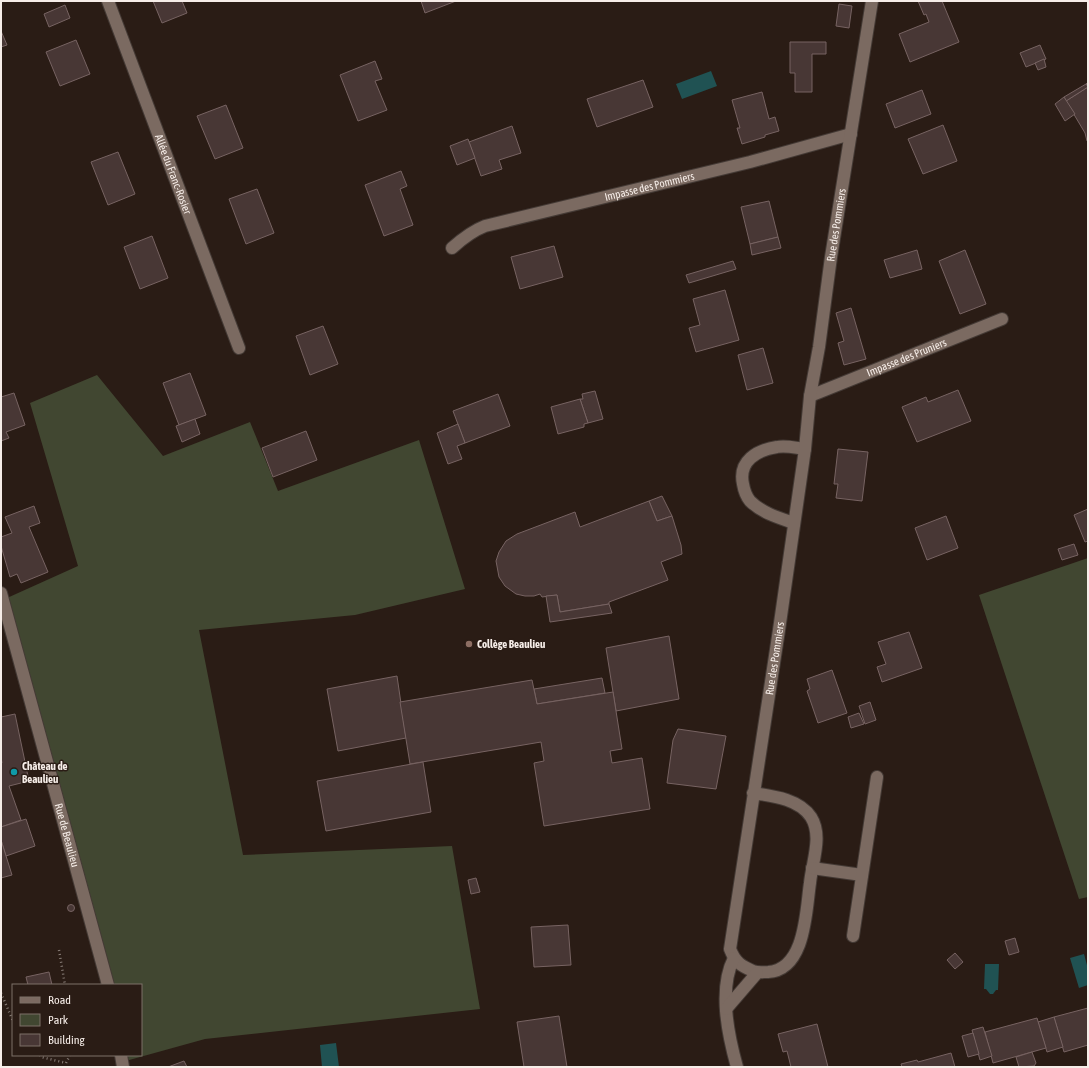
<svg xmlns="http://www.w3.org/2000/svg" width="1089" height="1068" font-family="'Asap Condensed',sans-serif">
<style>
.green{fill:#414731}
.water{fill:#205253}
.building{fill:#483735;stroke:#776362}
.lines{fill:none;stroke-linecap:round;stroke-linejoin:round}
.minor-casing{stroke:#443a35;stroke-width:14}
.path{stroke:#887d77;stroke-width:2.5;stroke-dasharray:1 3;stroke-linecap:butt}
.minor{stroke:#7b6a61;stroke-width:12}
.education-dot{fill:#8d6e63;stroke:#2a1c15;stroke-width:1.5}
.culture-dot{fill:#0f9aa8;stroke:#2a1c15;stroke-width:1.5}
.labels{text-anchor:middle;stroke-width:3;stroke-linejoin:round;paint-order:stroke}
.street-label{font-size:11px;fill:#f6ede8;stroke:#2a1c15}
.poi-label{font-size:11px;font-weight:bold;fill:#f6ede8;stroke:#2a1c15;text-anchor:start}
</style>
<rect width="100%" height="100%" fill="#2a1c15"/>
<g class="green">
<polygon points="97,375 163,456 250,422 278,491 419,440 465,589 355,615 199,630 243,855 452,846 480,1009 205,1039 122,1062 121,1055 141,1055 141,985 108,985 7,598 78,566 30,403"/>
<polygon points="1088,558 1088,897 1079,899 979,595"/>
</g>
<g class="water">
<polygon points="711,71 717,86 682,99 676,84"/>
<polygon points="1084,954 1088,969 1088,985 1079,988 1070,958"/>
<polygon points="985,964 999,964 998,990 996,990 993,994 990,994 986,989 984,989"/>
<polygon points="336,1043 339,1067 322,1067 320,1045"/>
</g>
<g class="building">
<polygon points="153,1 182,1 187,13 162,23"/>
<polygon points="421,1 456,1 425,13"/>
<polygon points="918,1 942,1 959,42 910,62 899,34 929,22 926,14 924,15"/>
<polygon points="839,4 852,6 849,28 836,26"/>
<polygon points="65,5 70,18 49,27 44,14"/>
<polygon points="1,31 7,45 1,47"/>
<polygon points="76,40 90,74 60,86 46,52"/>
<polygon points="790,42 826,42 826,54 812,54 812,92 795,92 795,73 790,73"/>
<polygon points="1040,45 1046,59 1026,67 1020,53"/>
<polygon points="1044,59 1046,67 1038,70 1035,63"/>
<polygon points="375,61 382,79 375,81 387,110 358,121 340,75"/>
<polygon points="643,80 653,107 597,127 587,99"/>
<polygon points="1088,82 1088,141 1087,141 1085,133 1066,101 1088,87 1086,84"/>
<polygon points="1086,84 1088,87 1066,101 1064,97"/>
<polygon points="922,90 931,114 895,128 886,104"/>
<polygon points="762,92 769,119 775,117 779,131 765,135 765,137 742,144 737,128 740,128 732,100"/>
<polygon points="1064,97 1075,114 1065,121 1055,104"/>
<polygon points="226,105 243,148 215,159 197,116"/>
<polygon points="943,125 957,161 923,174 908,139"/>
<polygon points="512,126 521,153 499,160 502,169 481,176 469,142"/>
<polygon points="468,139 475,158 457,165 450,146"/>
<polygon points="118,152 135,194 108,205 91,162"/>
<polygon points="401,171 407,186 400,189 413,225 384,236 365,185"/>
<polygon points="257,189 274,233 246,244 229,199"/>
<polygon points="769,201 778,237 750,244 741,207"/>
<polygon points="152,236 168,278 140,289 124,247"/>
<polygon points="778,237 781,248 752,255 750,244"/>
<polygon points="554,246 563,277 520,289 511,257"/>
<polygon points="917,250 922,269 890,278 884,260"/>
<polygon points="965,250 986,304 960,314 939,261"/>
<polygon points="733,261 736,269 689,283 686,275"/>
<polygon points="725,290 739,340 696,352 689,328 700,325 693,299"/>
<polygon points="851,308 866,359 844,365 838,343 844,341 836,313"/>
<polygon points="323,326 338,364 310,375 296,336"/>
<polygon points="763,348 773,383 747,390 738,355"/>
<polygon points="190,373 206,415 179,425 163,383"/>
<polygon points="958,390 971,421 917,442 902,407 926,397 928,402"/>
<polygon points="595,391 603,419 588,423 580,399 583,399 582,394"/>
<polygon points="14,393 25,425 6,432 9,438 1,441 1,397"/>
<polygon points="498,394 510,426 465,443 453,411"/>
<polygon points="580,399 588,423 584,424 584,427 558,434 551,407"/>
<polygon points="195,419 200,434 182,442 176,426"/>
<polygon points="458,424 465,443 457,446 462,459 448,464 437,433"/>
<polygon points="306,431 317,460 273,477 262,448"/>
<polygon points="838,449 868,452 862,501 836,498 838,484 834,484"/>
<polygon points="662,496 672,516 657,521 649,501"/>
<polygon points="649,501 657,521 672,516 681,545 682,554 661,562 668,580 609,602 609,604 560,612 557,595 542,597 540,594 534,596 525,596 516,594 505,586 499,577 496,561 499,552 506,541 517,534 575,512 580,527"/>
<polygon points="34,506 40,523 29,527 48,572 21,583 17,574 10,577 1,546 1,537 12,533 5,517"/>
<polygon points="1088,509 1088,541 1085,542 1074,515"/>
<polygon points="946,516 958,548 927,560 915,528"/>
<polygon points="1074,544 1078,555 1062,560 1058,549"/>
<polygon points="557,595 560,612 609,604 612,613 550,622 546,596"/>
<polygon points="909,632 922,668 882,682 877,667 886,664 878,642"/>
<polygon points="669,636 679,699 616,711 606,648"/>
<polygon points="832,670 847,713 818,723 807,691 810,689 807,679"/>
<polygon points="397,676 406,738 338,751 327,689"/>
<polygon points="602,678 605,693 537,704 534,689"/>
<polygon points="532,680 537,704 613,692 622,749 610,751 612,763 642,758 650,809 544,826 534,763 544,761 541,742 410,764 400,702"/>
<polygon points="870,702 876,720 865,724 859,706"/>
<polygon points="859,713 864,724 851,728 848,717"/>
<polygon points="15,714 29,781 9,786 21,820 1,827 1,763 2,763 1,757 1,717"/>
<polygon points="678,729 726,736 716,789 667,783 673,740"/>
<polygon points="423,762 431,812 326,831 317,781"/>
<polygon points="26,819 35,846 6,856 1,840 1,827"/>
<polygon points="1,840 12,875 1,878"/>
<polygon points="476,878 480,892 471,894 468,880"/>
<circle cx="71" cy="908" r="3.5"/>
<polygon points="568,925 571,965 534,967 531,927"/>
<polygon points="1015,938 1019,952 1009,955 1005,941"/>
<polygon points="955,953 963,962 955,969 947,960"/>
<polygon points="49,972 52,985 28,985 26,977"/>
<polygon points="1088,1008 1088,1045 1064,1052 1054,1017"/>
<polygon points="559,1016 567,1067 524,1067 517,1022"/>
<polygon points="1054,1017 1063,1047 1047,1052 1038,1022"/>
<polygon points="1037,1018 1046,1048 993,1063 985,1032"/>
<polygon points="817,1024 828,1067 791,1067 787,1051 783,1052 778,1034"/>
<polygon points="983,1027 992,1056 980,1060 972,1030"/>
<polygon points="973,1033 979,1054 968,1057 962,1036"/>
<polygon points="1032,1052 1036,1063 1034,1066 1019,1067 1016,1057"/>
<polygon points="951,1053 955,1067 902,1067 901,1064 917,1060 918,1062"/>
<polygon points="184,1061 187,1067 168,1067"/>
</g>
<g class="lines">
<defs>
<g id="minor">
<path id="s1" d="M108 1 239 348"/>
<path id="s2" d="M452 248C462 239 472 231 485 226L750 162 851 134"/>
<path id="s3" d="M810 396 1002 319"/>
<path d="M794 523C779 518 762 513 750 501 746 496 744 490 743 484 738 461 757 450 777 447 786 445 796 448 805 449"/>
<path id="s4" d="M1 593 108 985"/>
<path id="s5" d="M753 793C773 796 799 799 811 817 823 836 812 862 810 883 806 909 806 970 768 972 763 972 758 973 753 971 741 966 735 962 730 949L779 630 805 449 810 396 819 347 831 257 872 1"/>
<polyline points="812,868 862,875"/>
<polyline points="853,936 877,777"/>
<path d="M734 958C718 989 728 1035 737 1067"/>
<polyline points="726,1009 757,973"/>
<polyline points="121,1055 123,1067"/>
</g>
</defs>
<use href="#minor" class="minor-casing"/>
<g class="path">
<polyline points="59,950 65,985"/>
<polyline points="1,993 13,1021"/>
<polyline points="40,1055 41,1057 66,1063 70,1055"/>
</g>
<use href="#minor" class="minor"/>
</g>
<circle class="education-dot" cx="469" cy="644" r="4"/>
<circle class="culture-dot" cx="14" cy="772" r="4"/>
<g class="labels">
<g class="street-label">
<text dy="4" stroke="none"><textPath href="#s1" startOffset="185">Allée du Franc-Rosier</textPath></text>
<text dy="4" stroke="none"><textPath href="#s2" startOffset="209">Impasse des Pommiers</textPath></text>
<text dy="4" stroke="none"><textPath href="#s5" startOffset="1019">Rue des Pommiers</textPath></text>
<text dy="4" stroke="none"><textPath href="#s3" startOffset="104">Impasse des Pruniers</textPath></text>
<text dy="4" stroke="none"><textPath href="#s5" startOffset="581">Rue des Pommiers</textPath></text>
<text dy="4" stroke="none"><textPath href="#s4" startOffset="251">Rue de Beaulieu</textPath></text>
</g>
<g class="poi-label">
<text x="477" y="648">Collège Beaulieu</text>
<text x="22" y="770">Château de<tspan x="22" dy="13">Beaulieu</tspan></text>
</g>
</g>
<rect width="1089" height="1068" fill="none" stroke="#f6ede8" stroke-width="4"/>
<rect x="12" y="984" width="130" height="72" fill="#2a1c15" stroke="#7c7069"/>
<rect x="20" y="997" width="20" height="6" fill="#7b6a61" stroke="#7c7069"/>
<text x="48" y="1004" font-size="12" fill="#f6ede8">Road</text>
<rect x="20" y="1014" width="20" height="12" fill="#414731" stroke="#7c7069"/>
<text x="48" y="1024" font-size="12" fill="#f6ede8">Park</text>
<rect x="20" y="1034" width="20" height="12" fill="#483735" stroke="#7c7069"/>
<text x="48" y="1044" font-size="12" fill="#f6ede8">Building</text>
</svg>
